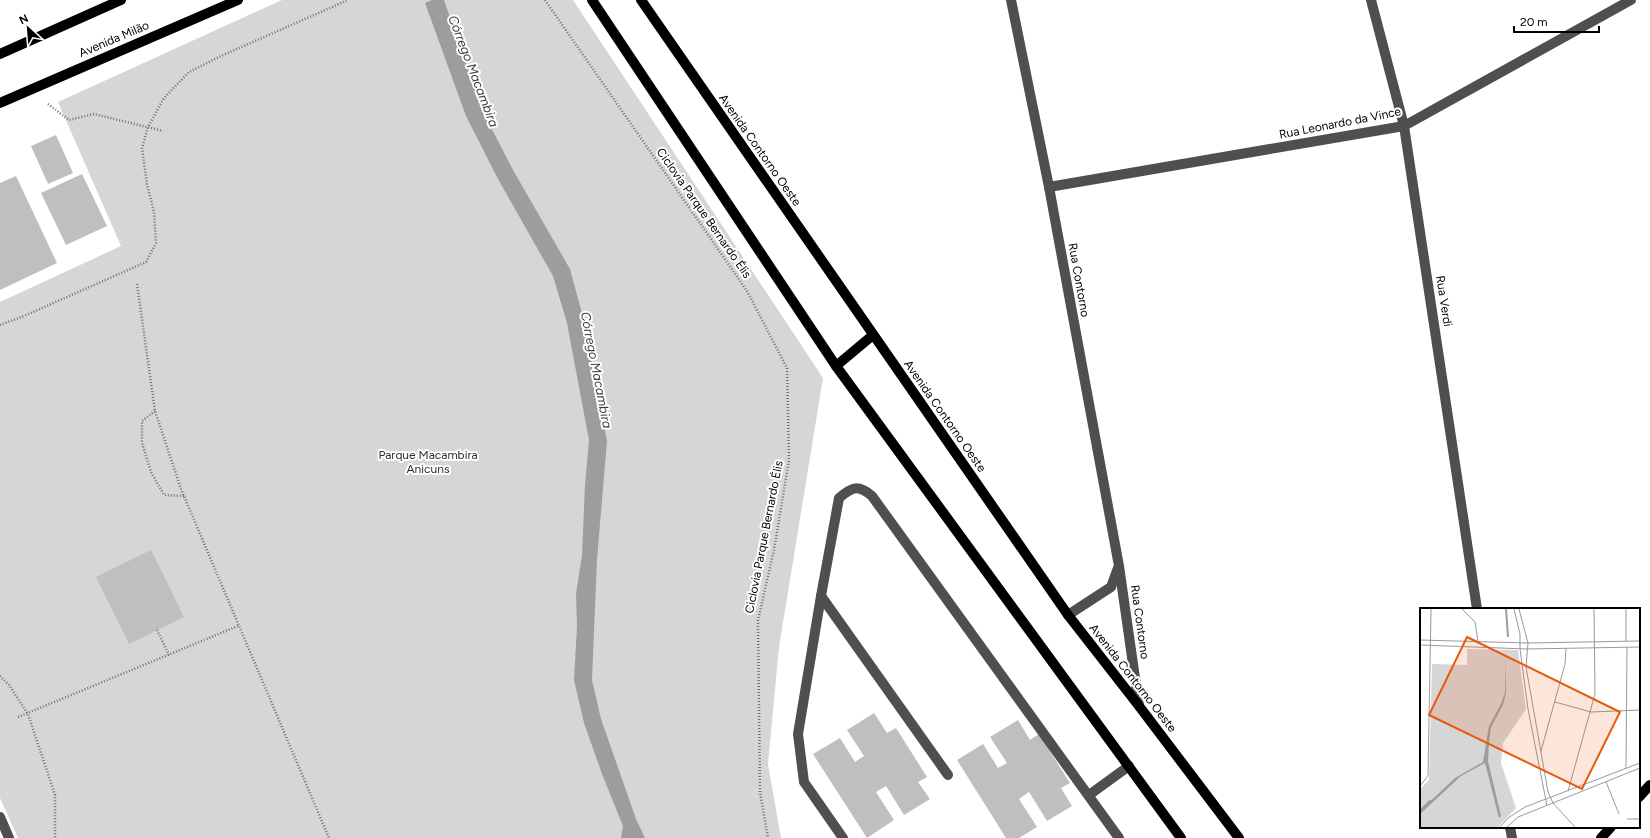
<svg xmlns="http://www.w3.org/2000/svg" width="1650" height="838" font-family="Figtree,sans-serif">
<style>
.green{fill:#d6d6d6}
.water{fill:#9d9d9d}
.building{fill:#bfbfbf}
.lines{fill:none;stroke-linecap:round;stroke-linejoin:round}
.path{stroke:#717171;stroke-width:2.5;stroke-dasharray:1 2;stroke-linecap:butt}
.minor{stroke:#4f4f4f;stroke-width:10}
.major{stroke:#000;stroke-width:10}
.labels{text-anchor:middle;stroke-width:4;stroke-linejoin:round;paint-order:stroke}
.street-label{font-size:12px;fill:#000;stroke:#fff}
.park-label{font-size:12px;fill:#2d2d2d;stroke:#fff}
.water-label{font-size:13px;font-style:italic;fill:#3e3e3e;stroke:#fff}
.inset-river{fill:none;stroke:#9d9d9d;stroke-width:2}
.inset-road{fill:none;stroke:#999;stroke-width:1}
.view{fill:#e8590c;fill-opacity:0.15;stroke:#e8590c;stroke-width:2}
.inset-edge{fill:none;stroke:#000;stroke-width:2}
</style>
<rect width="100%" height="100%" fill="#fff"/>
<polygon class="green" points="282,0 573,0 823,378 779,647 768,764 781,838 18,838 0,798 0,302 121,246 58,102"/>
<polygon class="water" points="432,0 444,0 482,110 513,170 570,269 584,321 607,441 597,559 592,680 601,719 636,819 645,838 621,838 623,826 602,774 584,723 574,680 577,626 576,594 582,555 585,485 589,440 567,323 553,276 498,179 466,116 425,3"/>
<g class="building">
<polygon points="56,135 73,173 48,184 31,146"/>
<polygon points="82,174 107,226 66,245 41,193"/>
<polygon points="16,176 57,263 0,290 0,183"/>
<polygon points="151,550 184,617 129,644 96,577"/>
<polygon points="874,713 887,733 896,728 927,777 918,782 930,799 904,815 886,786 876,792 894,820 867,838 813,754 840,738 855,762 864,756 847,730"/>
<polygon points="1018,720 1030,740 1039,734 1070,783 1061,788 1072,806 1047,821 1029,792 1019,799 1037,827 1019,838 1006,838 957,760 983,744 998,768 1007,763 990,737"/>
</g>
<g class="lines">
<g class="path">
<polyline points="545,0 747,291 787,368 789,460 774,550 758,620 760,792 768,838"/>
<polyline points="48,104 69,120 94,114 163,131"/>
<polyline points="137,284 155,411 181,489 329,838"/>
<polyline points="0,325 24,316 146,262 156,243 154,212 147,184 142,148 148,127 164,98 189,72 221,56 348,0"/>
<polyline points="155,411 142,421 142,443 151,472 164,495 184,496"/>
<polyline points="157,630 169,655"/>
<polyline points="0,676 9,685 28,714 55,795 55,838"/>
<polyline points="18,717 238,626"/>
</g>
<g class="minor">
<polyline points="1011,0 1049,187 1119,566 1139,706"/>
<polyline points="1371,0 1404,126 1477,609"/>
<polyline points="1049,187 1404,126 1631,0"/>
<polyline points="821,596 948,775"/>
<polyline points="1068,615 1111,587 1118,568"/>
<polyline points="1089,795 1129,766"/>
<polyline points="0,817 9,838"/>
<polyline points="1510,827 1512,838"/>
<path d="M843 838 804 782 798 734 821 596 839 498C852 487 858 484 872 496L1119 838"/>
</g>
<g class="major">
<polyline points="592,0 836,366 1181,838"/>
<polyline points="641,0 1068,615 1139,706 1239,838"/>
<polyline points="0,54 121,0"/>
<polyline points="0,103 238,0"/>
<polyline points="836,366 873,335"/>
<polyline points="1639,797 1650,785"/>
<polyline points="1601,838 1611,827"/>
</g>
</g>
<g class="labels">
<g class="street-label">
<text transform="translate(114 39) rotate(-23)" y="4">Avenida Milão</text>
<text transform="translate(1340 123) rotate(-11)" y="4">Rua Leonardo da Vince</text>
<text transform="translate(760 150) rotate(55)" y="4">Avenida Contorno Oeste</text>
<text transform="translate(704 213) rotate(55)" y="4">Ciclovia Parque Bernardo Élis</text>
<text transform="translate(1079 280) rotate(80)" y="4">Rua Contorno</text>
<text transform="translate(1444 301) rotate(81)" y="4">Rua Verdi</text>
<text transform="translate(945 416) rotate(55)" y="4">Avenida Contorno Oeste</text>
<text transform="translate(764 537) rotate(-79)" y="4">Ciclovia Parque Bernardo Élis</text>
<text transform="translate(1140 622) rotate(82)" y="4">Rua Contorno</text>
<text transform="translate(1133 678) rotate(52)" y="4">Avenida Contorno Oeste</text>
</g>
<g class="park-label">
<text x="428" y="459">Parque Macambira<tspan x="428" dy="14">Anicuns</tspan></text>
</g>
<g class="water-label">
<text transform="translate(474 71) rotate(69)" y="5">Córrego Macambira</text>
<text transform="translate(597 370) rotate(79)" y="5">Córrego Macambira</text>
</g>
</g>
<g transform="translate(1420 608)">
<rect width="220" height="220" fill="#fff"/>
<path d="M47 41 98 42 106 101 83 135 81 155 96 200 78 219H0V181L9 172 12 56 47 57Z" fill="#d6d6d6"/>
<path d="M86 48V85L83 97 71 119 69 134 68 153 81 208 79 210 65 155 41 168 0 206V203L35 170 63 154 69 118 81 96 85 85Z" fill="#9d9d9d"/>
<path class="inset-river" d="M86 1 88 29M0 203 11 192"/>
<path class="inset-road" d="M42 1 55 14 58 34M94 1 100 26V41L108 101 127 198M99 1 108 35 106 59 128 184 133 195 155 219M206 1V33M0 32 108 35 220 33M0 37 107 41 220 39M135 94 171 104 220 102M121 143 145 56 146 41M206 160 207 39M186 174 199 206M0 178 8 168 11 1M148 183 175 86 174 1M207 211H220M80 219 88 210 105 199 220 155M87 219 98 209 220 160"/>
<path class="view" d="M47 29 200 104 162 181 9 107Z"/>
<rect width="220" height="220" class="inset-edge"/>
</g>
<g transform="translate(28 28) rotate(334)" stroke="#ffffff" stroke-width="3" paint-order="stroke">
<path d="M0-3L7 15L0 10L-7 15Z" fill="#000000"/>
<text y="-6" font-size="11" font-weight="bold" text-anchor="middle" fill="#000000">N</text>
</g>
<path d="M1514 26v6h85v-6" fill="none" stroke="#000000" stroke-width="2"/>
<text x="1520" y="26" font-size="12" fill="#000000" stroke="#ffffff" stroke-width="3" paint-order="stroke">20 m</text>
</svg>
